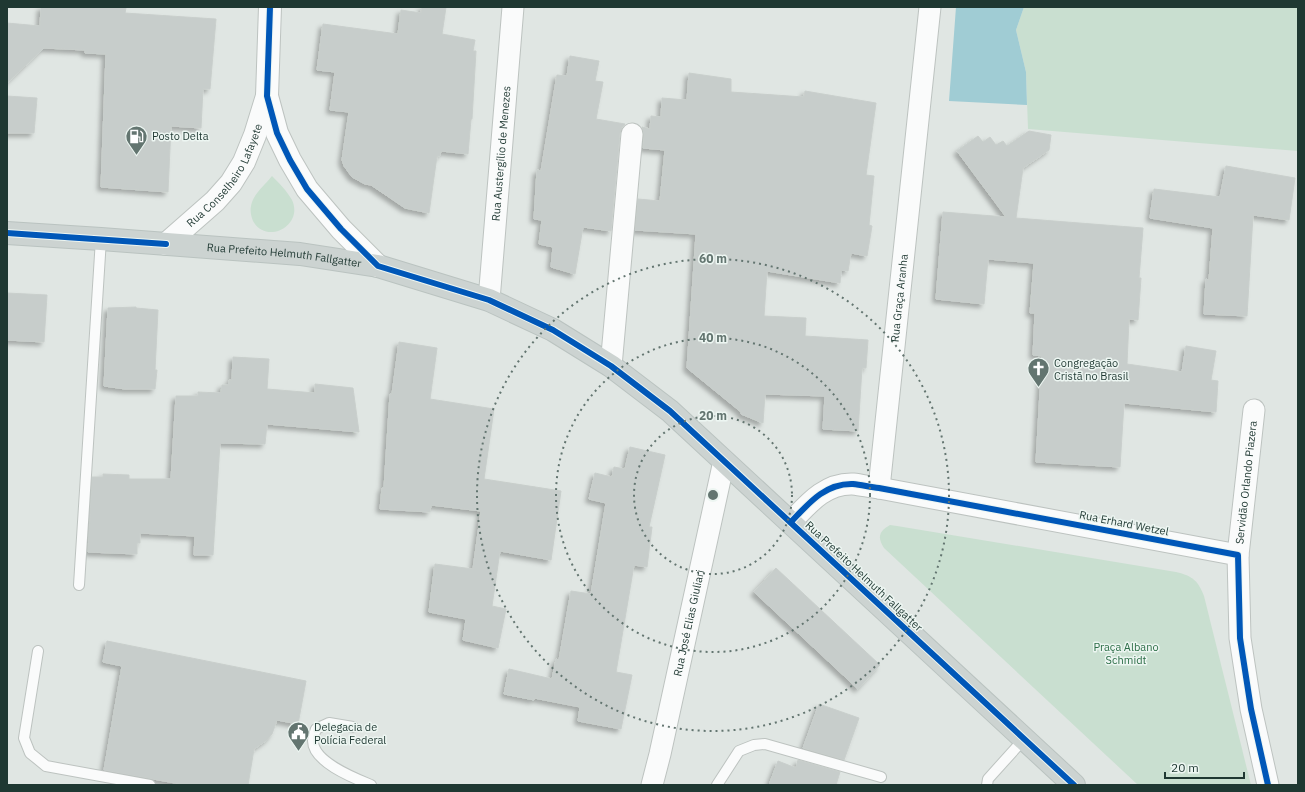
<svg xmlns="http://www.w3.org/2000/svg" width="1305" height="792" font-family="'IBM Plex Sans',sans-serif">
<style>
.green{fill:#c9dfd0}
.water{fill:#a0ccd4}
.building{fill:#c7cdcb;stroke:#c9cfcc;filter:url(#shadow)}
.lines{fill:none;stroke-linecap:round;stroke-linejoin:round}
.service-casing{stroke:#bdc3c0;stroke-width:12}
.minor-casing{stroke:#bdc3c0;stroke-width:23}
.tertiary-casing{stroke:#bdc3c0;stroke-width:24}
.primary-casing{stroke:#bac3c0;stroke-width:24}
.service{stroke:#fafbfb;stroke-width:10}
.minor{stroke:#fafbfb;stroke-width:21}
.tertiary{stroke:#fafbfb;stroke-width:22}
.primary{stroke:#ccd3d1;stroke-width:22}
.cycleway-casing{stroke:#edf6f2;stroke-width:8}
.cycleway{stroke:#0057b8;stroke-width:6}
.ring{fill:none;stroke:#637570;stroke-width:2;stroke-dasharray:2 4}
.labels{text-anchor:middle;stroke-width:3;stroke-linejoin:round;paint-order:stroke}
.poi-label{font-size:11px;fill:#1f3832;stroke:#edf6f2;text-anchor:start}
.street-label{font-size:11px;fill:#1f3832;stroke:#edf6f2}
.park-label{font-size:11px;fill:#2b6d46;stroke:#edf6f2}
.centre{fill:#637570;stroke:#edf6f2;stroke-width:2}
.ring-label{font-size:12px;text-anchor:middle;font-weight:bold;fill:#637570;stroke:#edf6f2;stroke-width:3;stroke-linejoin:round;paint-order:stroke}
</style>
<defs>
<filter id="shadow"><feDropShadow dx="-3.5" dy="3.5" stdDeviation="2" flood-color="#0004"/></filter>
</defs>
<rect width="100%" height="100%" fill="#e0e6e3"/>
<g class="green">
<polygon points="1024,7 1298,7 1298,151 1028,129 1026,72 1016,30"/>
<path d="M272 176C279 183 287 191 292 200 304 226 266 245 253 221 251 216 250 211 251 206 253 194 265 185 272 176Z"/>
<path d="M890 525 897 526 1176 572C1193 576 1198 581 1204 596L1251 785H1138L884 548C877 537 879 531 890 525Z"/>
</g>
<polygon class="water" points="956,7 1024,7 1016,30 1026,72 1027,105 949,101"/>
<g class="building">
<polygon points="41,7 126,8 125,13 216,19 210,89 203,89 201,128 171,126 168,192 101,187 106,54 85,53 85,50 44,48 7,83 7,23 40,26"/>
<polygon points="422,7 446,7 442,34 475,40 473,51 476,51 472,119 471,119 468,154 441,151 440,156 437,156 429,213 405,208 371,185 365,184 352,177 344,166 342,160 349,112 330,110 335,72 317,70 323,24 398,34 401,10 421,13"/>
<polygon points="570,56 599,61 595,81 603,82 596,119 625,124 622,127 620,133 611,231 583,227 575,274 551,267 553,247 539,244 542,220 534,219 537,170 541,171 557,75 567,76"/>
<polygon points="689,73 731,79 731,92 804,97 805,91 876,103 866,175 874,176 869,225 872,226 867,256 851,253 848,271 841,270 840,283 767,271 764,316 806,318 805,336 868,340 866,368 862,368 858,431 823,429 825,396 765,394 763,423 741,414 741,412 687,368 696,234 635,230 638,199 660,201 665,150 643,148 644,135 642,127 650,129 651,116 661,117 662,98 687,100"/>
<polygon points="7,96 37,98 34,133 7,133"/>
<polygon points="1029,131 1051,135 1049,150 1023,168 1016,218 1143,228 1139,278 1141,278 1138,320 1129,319 1127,364 1182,372 1186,346 1216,351 1211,380 1218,381 1216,412 1124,403 1120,467 1036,462 1042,356 1033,355 1035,313 1030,313 1034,263 988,259 984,304 936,299 943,212 1006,217 957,151 978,136 983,142 990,137 996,145 1003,141 1007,146"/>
<polygon points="1226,166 1295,178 1289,220 1253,215 1247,316 1204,314 1206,279 1209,280 1213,228 1150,218 1154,189 1220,197"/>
<polygon points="7,293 47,295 44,342 7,340"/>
<polygon points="136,307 136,308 158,310 155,370 157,370 155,389 125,389 104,386 108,308"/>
<polygon points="399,342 437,348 430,399 494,409 484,479 561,491 551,560 500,551 492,606 506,609 498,648 463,640 466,619 429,612 435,564 473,569 481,511 431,505 430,512 380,509 382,488 384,488 390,394 392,394"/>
<polygon points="233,357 269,359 267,389 315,393 315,384 353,388 359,432 267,424 265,444 220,443 213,555 194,555 195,536 140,533 140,543 137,543 137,554 88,552 92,477 103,477 103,474 129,475 129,479 171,479 176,396 198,396 198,392 221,393 222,385 229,385 229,380 232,380"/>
<polygon points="630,447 665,455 649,527 652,527 647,567 634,565 616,672 632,675 621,729 578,721 580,707 534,698 534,700 504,694 509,669 552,679 556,659 559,660 571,591 591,594 606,503 589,499 595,473 612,477 614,467 625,469"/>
<polygon points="776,568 880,665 858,689 754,592"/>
<polygon points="107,641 306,681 298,724 277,720 272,734 267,740 254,749 248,785 186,785 104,770 122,666 103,662"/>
<polygon points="819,704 859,718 844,760 803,748"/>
<polygon points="798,760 840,772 836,785 769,785 778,761 796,768"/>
</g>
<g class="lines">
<defs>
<g id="service">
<polyline points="79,585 101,239"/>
<polyline points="38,651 24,738 30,753 46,766 150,785"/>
<path d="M353 727 329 723 316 729C315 732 313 737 313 741 313 762 354 778 371 785"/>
<polyline points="717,785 739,751 754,745 765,744 881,777"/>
<polyline points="987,785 988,779 1024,739"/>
</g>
<g id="minor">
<path id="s1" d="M489 300 513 7"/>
<polyline points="611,366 632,134"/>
<path id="s2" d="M879 488 930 7"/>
<path d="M791 522C808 504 825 483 853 484 862 485 870 487 879 488L1238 555 1240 638 1251 709 1268 785"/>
<path id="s3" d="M1238 555 1254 410"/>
<path id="s4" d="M652 785 660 754 724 461"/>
</g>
<g id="tertiary">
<polyline points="267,96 277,133 290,160 307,189 341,229 378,266"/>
<path id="s5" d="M166 244 215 201 231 183 244 162 255 135 267 96 270 7"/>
</g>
<g id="primary">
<path id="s6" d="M7 233 101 239 300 254 378 266 489 300 553 330 611 366 670 411 1074 785"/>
</g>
</defs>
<use href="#service" class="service-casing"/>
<use href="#minor" class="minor-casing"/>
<use href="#tertiary" class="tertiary-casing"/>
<use href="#primary" class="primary-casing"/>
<use href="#service" class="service"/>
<use href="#minor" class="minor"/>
<use href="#tertiary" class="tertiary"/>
<use href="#primary" class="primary"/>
<defs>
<g id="cycleway">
<polyline points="270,7 267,96 277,133 290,160 307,189 341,229 378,266 489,300 553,330 611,366 670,411 1074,785"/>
<polyline points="7,233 166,244"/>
<path d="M791 522C808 504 825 483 853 484 862 485 870 487 879 488L1238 555 1240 638 1251 709 1268 785"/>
</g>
</defs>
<use href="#cycleway" class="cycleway-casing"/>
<use href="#cycleway" class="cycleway"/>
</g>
<g class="ring">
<circle cx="713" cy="495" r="79"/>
<circle cx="713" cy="495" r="157"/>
<circle cx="713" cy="495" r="236"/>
</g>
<defs>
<symbol id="fuel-pin" viewBox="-11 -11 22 30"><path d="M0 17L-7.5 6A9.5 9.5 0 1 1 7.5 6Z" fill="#637570" stroke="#edf6f2"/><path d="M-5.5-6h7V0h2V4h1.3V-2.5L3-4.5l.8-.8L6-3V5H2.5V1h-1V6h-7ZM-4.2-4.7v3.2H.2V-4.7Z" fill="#fff"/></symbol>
<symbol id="church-pin" viewBox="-11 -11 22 30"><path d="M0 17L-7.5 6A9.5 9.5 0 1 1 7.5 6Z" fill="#637570" stroke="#edf6f2"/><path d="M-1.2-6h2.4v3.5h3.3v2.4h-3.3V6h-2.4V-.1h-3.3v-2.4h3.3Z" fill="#fff"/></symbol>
<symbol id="civic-pin" viewBox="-11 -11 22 30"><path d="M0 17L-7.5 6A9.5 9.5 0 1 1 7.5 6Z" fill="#637570" stroke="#edf6f2"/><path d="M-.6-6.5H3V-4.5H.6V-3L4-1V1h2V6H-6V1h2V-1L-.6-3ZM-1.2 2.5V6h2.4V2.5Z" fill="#fff"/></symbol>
</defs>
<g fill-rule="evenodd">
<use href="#fuel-pin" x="124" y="124" width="25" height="34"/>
<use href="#church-pin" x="1026" y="356" width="25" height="34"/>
<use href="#civic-pin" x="286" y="720" width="25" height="34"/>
</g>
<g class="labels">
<g class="poi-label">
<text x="152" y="140">Posto Delta</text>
<text x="1054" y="367">Congregação<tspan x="1054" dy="13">Cristã no Brasil</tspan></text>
<text x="314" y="731">Delegacia de<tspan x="314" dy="13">Polícia Federal</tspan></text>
</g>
<g class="street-label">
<text dy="4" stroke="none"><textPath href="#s1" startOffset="147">Rua Austergílio de Menezes</textPath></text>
<text dy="4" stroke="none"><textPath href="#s5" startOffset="92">Rua Conselheiro Lafayete</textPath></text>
<text dy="4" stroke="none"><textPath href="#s6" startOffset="278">Rua Prefeito Helmuth Fallgatter</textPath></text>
<text dy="4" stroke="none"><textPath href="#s2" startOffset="191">Rua Graça Aranha</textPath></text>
<text dy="4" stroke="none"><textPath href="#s3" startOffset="73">Servidão Orlando Piazera</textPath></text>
<text transform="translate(1124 523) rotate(11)" y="4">Rua Erhard Wetzel</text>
<text transform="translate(864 576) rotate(43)" y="4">Rua Prefeito Helmuth Fallgatter</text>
<text dy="4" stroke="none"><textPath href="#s4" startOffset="166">Rua José Elias Giuliari</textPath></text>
</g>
<g class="park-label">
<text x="1126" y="651">Praça Albano<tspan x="1126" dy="13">Schmidt</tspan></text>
</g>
</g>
<circle cx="713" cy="495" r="6" class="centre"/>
<g class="ring-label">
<text x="713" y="263">60 m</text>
<text x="713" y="342">40 m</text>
<text x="713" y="420">20 m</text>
</g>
<rect width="1305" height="792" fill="none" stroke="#1f3832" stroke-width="16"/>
<path d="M1165 772v6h79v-6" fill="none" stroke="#1f3832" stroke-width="2"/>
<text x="1171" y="772" font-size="12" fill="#1f3832" stroke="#edf6f2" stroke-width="3" paint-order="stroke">20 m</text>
</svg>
